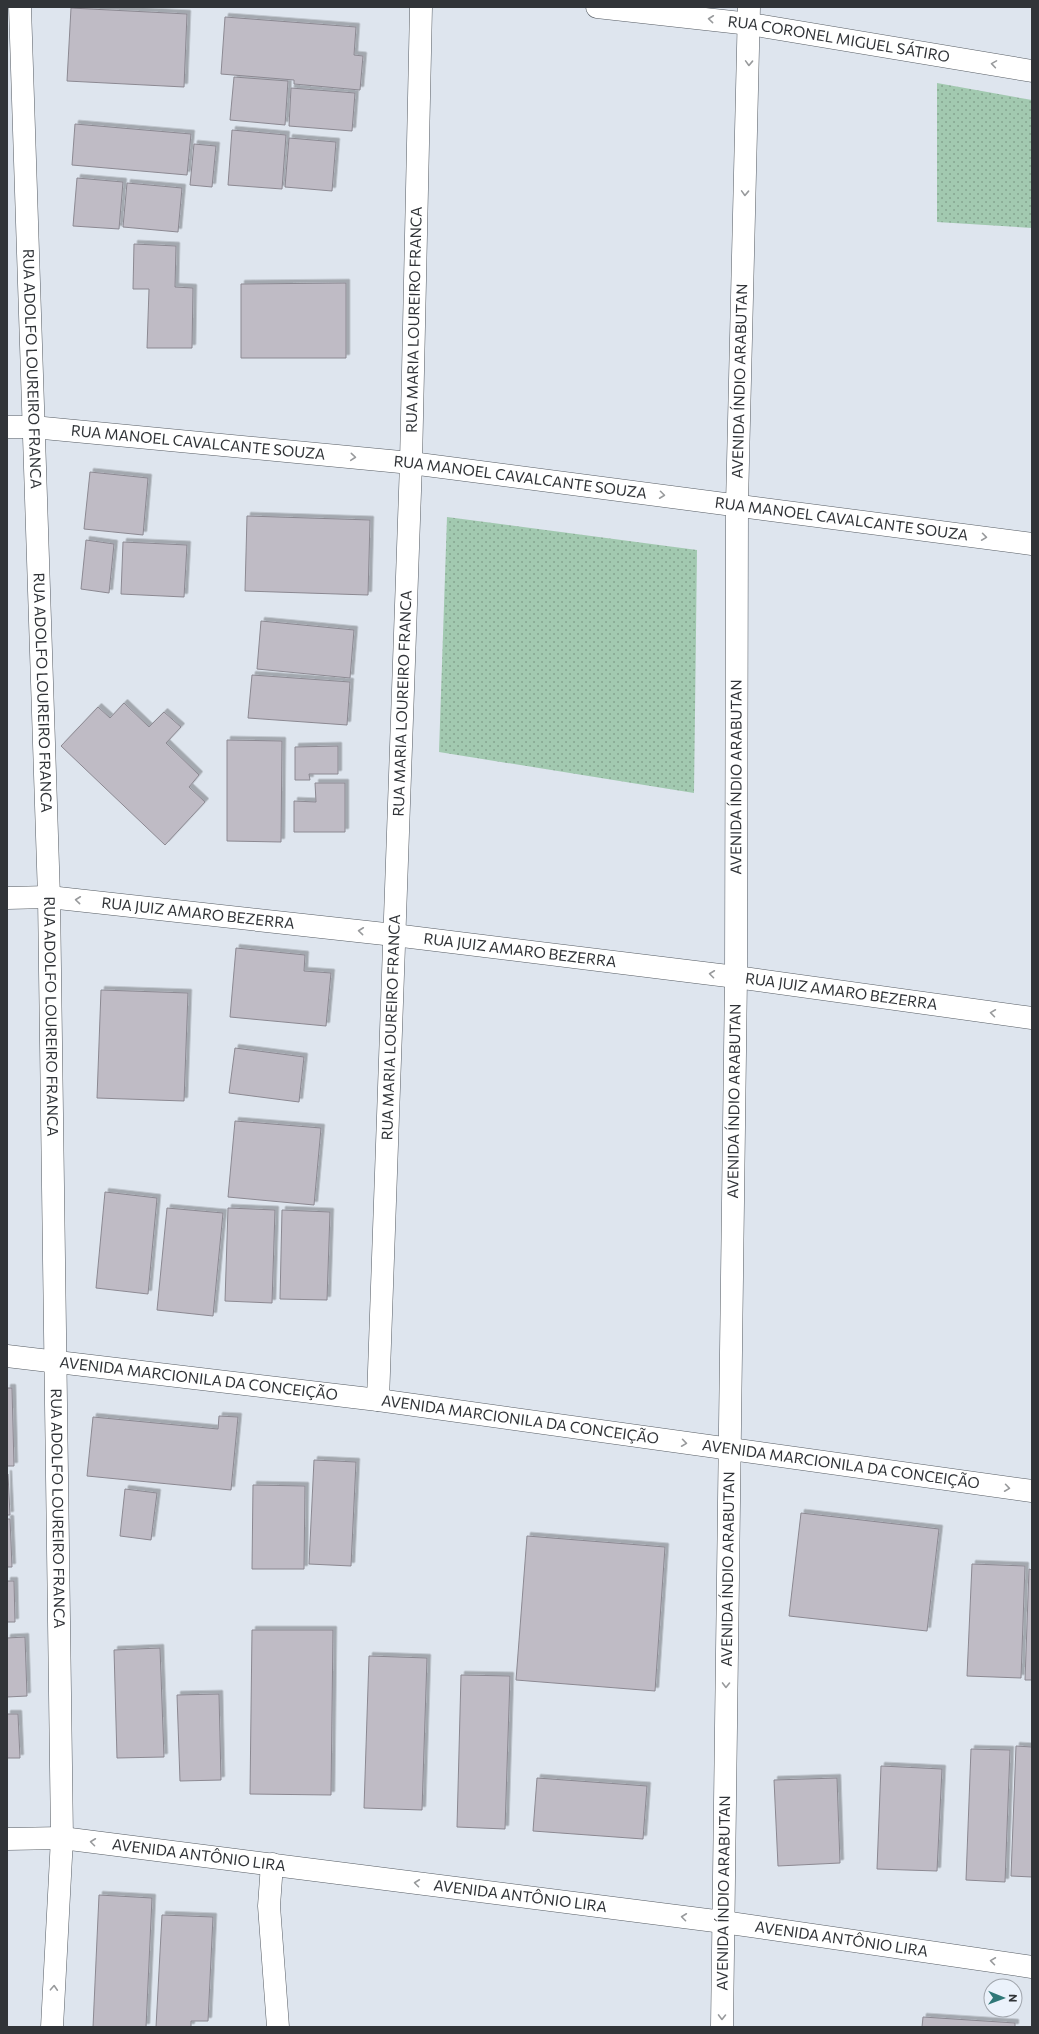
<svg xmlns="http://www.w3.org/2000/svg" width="1039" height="2034" font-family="Commissioner,sans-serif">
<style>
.grass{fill:url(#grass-dots)}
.building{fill:#bfbbc5;stroke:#8c8992;filter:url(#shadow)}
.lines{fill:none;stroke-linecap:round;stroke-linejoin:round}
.minor-casing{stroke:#565c63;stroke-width:23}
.major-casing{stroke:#565c63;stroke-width:23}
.minor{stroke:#fff;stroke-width:22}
.major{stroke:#fff;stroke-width:22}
.oneway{stroke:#989a9c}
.labels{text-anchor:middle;stroke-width:3;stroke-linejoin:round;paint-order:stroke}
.street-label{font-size:15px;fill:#313438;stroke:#ebf2fb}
</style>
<defs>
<pattern id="grass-dots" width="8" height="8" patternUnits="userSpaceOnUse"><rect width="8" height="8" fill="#a2c9b0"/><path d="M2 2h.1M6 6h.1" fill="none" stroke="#85a490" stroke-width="1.8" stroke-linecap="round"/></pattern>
<filter id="shadow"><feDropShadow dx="3.5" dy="-3.5" stdDeviation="0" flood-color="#0004"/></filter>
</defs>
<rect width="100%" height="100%" fill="#dee5ee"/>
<g class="grass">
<polygon points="937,83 1032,100 1032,228 937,222"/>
<polygon points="447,517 697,550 694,793 439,752"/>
</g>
<g class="building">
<polygon points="71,8 187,14 184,87 67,81"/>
<polygon points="225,17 356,27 354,55 363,56 360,90 294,84 294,80 221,74"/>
<polygon points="234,77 288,81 285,125 230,120"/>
<polygon points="291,88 355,93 352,131 289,126"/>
<polygon points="75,124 191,134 187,175 72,165"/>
<polygon points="232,130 286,135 282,189 228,185"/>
<polygon points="289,138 336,142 332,191 285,187"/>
<polygon points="194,144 216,146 212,187 190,185"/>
<polygon points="77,178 123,182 119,229 73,226"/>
<polygon points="127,183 182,188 178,232 123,227"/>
<polygon points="134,244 176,246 175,287 193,288 192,348 147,348 149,289 133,289"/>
<polygon points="346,283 346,358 241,358 241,284"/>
<polygon points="90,472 148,478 143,535 84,529"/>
<polygon points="247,516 370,520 368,595 245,591"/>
<polygon points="86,540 114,544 109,593 81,589"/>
<polygon points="123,542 187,545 184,597 121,594"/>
<polygon points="261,621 354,630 350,678 257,669"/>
<polygon points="252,675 350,682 347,725 248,718"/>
<polygon points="124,703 149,727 164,712 181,727 166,743 199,775 189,787 205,802 165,845 61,746 98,707 110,718"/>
<polygon points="227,740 282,741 281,842 227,841"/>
<polygon points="338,746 338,774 309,774 310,780 295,780 295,747"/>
<polygon points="315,783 345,783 345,832 294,832 294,801 316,802"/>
<polygon points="236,948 305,955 304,971 331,973 326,1026 230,1017"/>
<polygon points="101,990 188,993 184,1101 97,1098"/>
<polygon points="235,1048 304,1057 299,1102 229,1093"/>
<polygon points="235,1121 321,1128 314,1205 228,1197"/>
<polygon points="105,1192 157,1198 148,1294 96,1288"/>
<polygon points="167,1208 223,1213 213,1316 157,1310"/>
<polygon points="228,1208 275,1210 272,1303 225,1301"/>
<polygon points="282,1210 330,1212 327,1300 280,1299"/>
<polygon points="7,1388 12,1388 14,1466 7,1466"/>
<polygon points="219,1416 238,1417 231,1490 87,1476 93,1417 218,1429"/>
<polygon points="314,1460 356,1462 351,1566 309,1564"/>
<polygon points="7,1474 8,1474 10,1515 7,1515"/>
<polygon points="253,1485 305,1486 304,1569 252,1569"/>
<polygon points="125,1489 157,1493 151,1540 120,1536"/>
<polygon points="801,1513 939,1529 927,1631 789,1616"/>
<polygon points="7,1519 10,1519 12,1567 7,1567"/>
<polygon points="527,1536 665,1547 655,1691 516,1680"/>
<polygon points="972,1564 1025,1566 1021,1678 967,1676"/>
<polygon points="1029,1569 1032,1570 1032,1680 1025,1680"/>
<polygon points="7,1581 14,1581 15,1622 7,1622"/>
<polygon points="252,1630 333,1630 331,1795 250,1794"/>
<polygon points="25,1637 27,1696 7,1697 7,1638"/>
<polygon points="160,1648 164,1757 117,1758 114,1650"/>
<polygon points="369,1656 427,1658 422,1810 364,1808"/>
<polygon points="461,1675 510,1676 505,1829 457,1827"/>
<polygon points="219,1694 221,1780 180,1781 177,1695"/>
<polygon points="7,1714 18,1714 20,1758 7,1758"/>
<polygon points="1016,1746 1032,1747 1032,1877 1011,1876"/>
<polygon points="971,1749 1010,1750 1005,1882 966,1880"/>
<polygon points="881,1766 942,1769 937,1871 877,1869"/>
<polygon points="537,1778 647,1786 643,1839 533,1831"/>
<polygon points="837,1778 840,1863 778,1866 774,1780"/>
<polygon points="99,1895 152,1898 146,2027 93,2027"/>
<polygon points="162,1915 213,1917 208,2021 191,2021 191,2027 156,2027"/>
<polygon points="923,2017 1015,2023 1015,2027 922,2027"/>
</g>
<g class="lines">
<defs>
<g id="minor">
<path id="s1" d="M20 7 49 897 62 1838 52 2027"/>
<path id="s2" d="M7 427H33L411 463 1032 544"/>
<path id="s3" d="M378 1400 411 463 421 7"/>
<polyline points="272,1864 269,1906 278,2027"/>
<path id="s4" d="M722 2027 736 977 737 504 749 7"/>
</g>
<g id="major">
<path id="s5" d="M597 7 750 24 1032 71"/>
<path id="s6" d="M7 898 49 897 394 935 736 977 1032 1018"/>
<path id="s7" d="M7 1356 378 1400 1032 1491"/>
<path id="s8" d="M7 1839 62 1838 723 1922 1032 1967"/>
</g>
</defs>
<use href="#minor" class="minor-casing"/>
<use href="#major" class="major-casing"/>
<use href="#minor" class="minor"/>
<use href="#major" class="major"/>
</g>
<defs><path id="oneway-chevron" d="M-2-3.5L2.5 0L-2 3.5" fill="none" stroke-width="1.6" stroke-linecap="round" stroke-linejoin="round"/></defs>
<g class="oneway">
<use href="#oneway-chevron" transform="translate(711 19) rotate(-174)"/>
<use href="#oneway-chevron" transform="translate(749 63) rotate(92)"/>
<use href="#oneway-chevron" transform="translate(994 64) rotate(-171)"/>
<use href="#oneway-chevron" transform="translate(745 193) rotate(92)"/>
<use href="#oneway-chevron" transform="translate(353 457) rotate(5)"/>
<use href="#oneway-chevron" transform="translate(662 495) rotate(7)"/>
<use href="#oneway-chevron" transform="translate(984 537) rotate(8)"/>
<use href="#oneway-chevron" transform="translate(78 900) rotate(-174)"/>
<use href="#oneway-chevron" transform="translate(361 931) rotate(-174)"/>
<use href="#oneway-chevron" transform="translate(712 974) rotate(-173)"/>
<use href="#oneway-chevron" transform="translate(993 1013) rotate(-172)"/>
<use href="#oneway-chevron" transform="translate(684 1443) rotate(8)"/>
<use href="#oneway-chevron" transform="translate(1007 1488) rotate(8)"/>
<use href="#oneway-chevron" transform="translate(726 1685) rotate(91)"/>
<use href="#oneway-chevron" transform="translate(93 1842) rotate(-173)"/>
<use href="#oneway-chevron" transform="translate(417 1883) rotate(-173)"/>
<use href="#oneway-chevron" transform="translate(684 1917) rotate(-173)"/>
<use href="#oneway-chevron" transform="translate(993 1961) rotate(-172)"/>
<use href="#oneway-chevron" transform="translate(54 1988) rotate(-87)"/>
<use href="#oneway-chevron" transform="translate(722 2017) rotate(91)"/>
</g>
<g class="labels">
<g class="street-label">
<text dy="5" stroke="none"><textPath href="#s5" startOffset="244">RUA CORONEL MIGUEL SÁTIRO</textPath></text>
<text dy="5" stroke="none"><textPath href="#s3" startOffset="1081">RUA MARIA LOUREIRO FRANCA</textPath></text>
<text dy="5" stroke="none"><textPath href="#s1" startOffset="362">RUA ADOLFO LOUREIRO FRANCA</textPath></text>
<text dy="5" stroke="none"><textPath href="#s4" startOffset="1646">AVENIDA ÍNDIO ARABUTAN</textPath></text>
<text dy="5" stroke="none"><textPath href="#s2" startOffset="192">RUA MANOEL CAVALCANTE SOUZA</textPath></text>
<text dy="5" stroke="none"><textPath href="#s2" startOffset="516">RUA MANOEL CAVALCANTE SOUZA</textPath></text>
<text dy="5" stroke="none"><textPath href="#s2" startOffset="840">RUA MANOEL CAVALCANTE SOUZA</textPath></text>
<text dy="5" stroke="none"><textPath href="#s1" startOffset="686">RUA ADOLFO LOUREIRO FRANCA</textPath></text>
<text dy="5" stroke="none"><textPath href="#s3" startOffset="697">RUA MARIA LOUREIRO FRANCA</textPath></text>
<text dy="5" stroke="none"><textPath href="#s4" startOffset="1250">AVENIDA ÍNDIO ARABUTAN</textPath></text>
<text dy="5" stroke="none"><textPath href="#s6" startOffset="192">RUA JUIZ AMARO BEZERRA</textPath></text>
<text dy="5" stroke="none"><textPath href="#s6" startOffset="516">RUA JUIZ AMARO BEZERRA</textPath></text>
<text dy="5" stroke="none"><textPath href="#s6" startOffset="840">RUA JUIZ AMARO BEZERRA</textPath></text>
<text dy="5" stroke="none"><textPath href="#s1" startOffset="1010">RUA ADOLFO LOUREIRO FRANCA</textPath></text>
<text dy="5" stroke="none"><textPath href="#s3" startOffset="373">RUA MARIA LOUREIRO FRANCA</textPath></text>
<text dy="5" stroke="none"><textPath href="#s4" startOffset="926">AVENIDA ÍNDIO ARABUTAN</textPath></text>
<text dy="5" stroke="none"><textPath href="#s7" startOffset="193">AVENIDA MARCIONILA DA CONCEIÇÃO</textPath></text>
<text dy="5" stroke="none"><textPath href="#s7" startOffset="517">AVENIDA MARCIONILA DA CONCEIÇÃO</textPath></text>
<text dy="5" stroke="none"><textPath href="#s7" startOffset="841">AVENIDA MARCIONILA DA CONCEIÇÃO</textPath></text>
<text dy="5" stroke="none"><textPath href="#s1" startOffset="1502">RUA ADOLFO LOUREIRO FRANCA</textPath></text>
<text dy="5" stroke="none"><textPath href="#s4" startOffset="458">AVENIDA ÍNDIO ARABUTAN</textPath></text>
<text dy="5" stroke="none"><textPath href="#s8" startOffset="193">AVENIDA ANTÔNIO LIRA</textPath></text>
<text dy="5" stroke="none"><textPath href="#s4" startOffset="134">AVENIDA ÍNDIO ARABUTAN</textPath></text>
<text dy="5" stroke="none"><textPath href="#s8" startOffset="517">AVENIDA ANTÔNIO LIRA</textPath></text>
<text dy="5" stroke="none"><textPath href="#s8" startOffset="841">AVENIDA ANTÔNIO LIRA</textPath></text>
</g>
</g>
<rect width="1039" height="2034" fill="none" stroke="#313438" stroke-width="16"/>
<g transform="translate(1003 1998) rotate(91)"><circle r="19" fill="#ebf2fb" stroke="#a1a6ad"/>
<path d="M0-3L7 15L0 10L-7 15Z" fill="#2f7878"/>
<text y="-6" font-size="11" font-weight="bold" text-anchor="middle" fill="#313438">N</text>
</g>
</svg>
